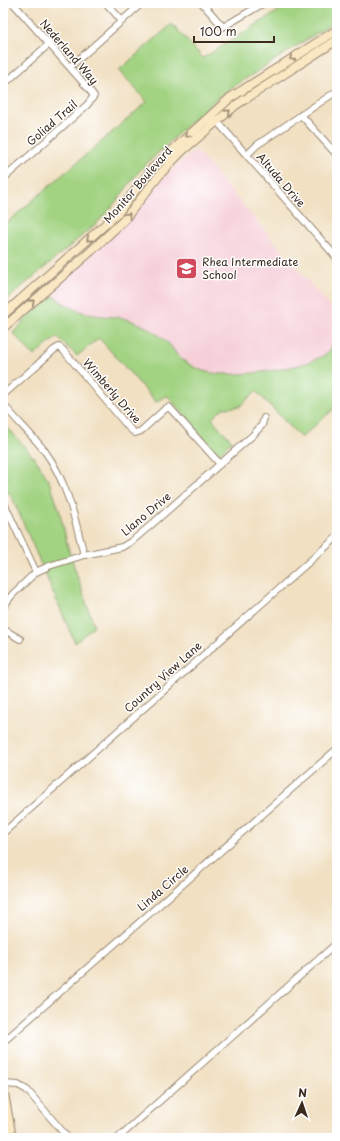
<svg xmlns="http://www.w3.org/2000/svg" width="340" height="1141" font-family="'Playpen Sans',sans-serif">
<style>
.built{fill:#f6cfd8}
.green{fill:#a2d382;stroke:#6e7e50}
.lines{fill:none;stroke-linecap:round;stroke-linejoin:round}
.street-casing{stroke:#968570;stroke-width:8}
.secondary-casing{stroke:#968570;stroke-width:10}
.street{stroke:#fff;stroke-width:6}
.secondary{stroke:#fae7c3;stroke-width:8}
.oneway{stroke:#9a8870}
.labels{text-anchor:middle;stroke-width:3;stroke-linejoin:round;paint-order:stroke}
.street-label{font-size:11px;fill:#3b2a1e;stroke:#fff}
.poi-label{font-size:11px;fill:#3b2a1e;stroke:#fff;text-anchor:start}
</style>
<rect width="100%" height="100%" fill="#fff"/>
<filter id="ink" filterUnits="userSpaceOnUse"><feTurbulence type="fractalNoise" baseFrequency=".025" numOctaves="2"/><feDisplacementMap in="SourceGraphic" scale="8" xChannelSelector="R" yChannelSelector="G"/><feConvolveMatrix kernelMatrix="1 2 1 2 8 2 1 2 1" color-interpolation-filters="sRGB"/></filter>
<filter id="wash" filterUnits="userSpaceOnUse"><feTurbulence type="fractalNoise" baseFrequency=".012" numOctaves="4" result="noise"/><feDisplacementMap in="SourceGraphic" scale="16" xChannelSelector="R" yChannelSelector="G"/><feGaussianBlur stdDeviation="0.9" result="paint"/><feColorMatrix in="noise" values="0 0 0 0 0 0 0 0 0 0 0 0 0 0 0 0 0 1.4 0 .05"/><feComposite in="paint" operator="in"/></filter>
<g filter="url(#wash)">
<rect width="100%" height="100%" fill="#f1e0c2"/>
<polygon class="built" points="196,150 332,309 337,331 329,351 322,357 301,365 265,371 237,374 219,374 204,371 180,358 168,343 152,330 131,320 116,316 94,315 67,307 49,293 149,193 167,173"/>
<g class="green">
<polygon points="291,3 337,3 337,20 225,92 204,109 140,170 111,208 98,222 3,303 3,226 147,102 119,70 172,24 203,58"/>
<path d="M49 293C64 304 76 312 95 315 107 317 118 316 130 320 144 325 156 332 167 342 172 346 175 354 180 358 186 363 197 369 204 371 228 380 308 369 327 353 333 348 335 337 337 331V406L301 438 256 391 239 407 223 408 212 419 232 441 218 455 167 395 156 402 99 338 77 356 57 337 34 356 13 333Z"/>
<polygon points="3,422 37,461 49,481 59,509 69,551 94,626 75,643 12,497 3,486"/>
</g>
</g>
<g filter="url(#ink)">
<g class="lines">
<defs>
<g id="street">
<polyline points="106,3 122,21"/>
<polyline points="202,3 223,27 264,3"/>
<polyline points="70,67 142,3"/>
<polyline points="3,85 49,44"/>
<polyline points="301,115 337,155"/>
<polyline points="215,119 337,258"/>
<polyline points="247,155 257,145 337,91"/>
<polyline points="3,179 87,105 94,96 88,88 13,3"/>
<polyline points="3,395 54,350 59,347 63,350 130,429 135,433 141,431 165,409 169,407 220,464"/>
<path d="M3 404C16 420 31 434 44 450 67 481 75 519 84 555"/>
<polyline points="3,501 36,572"/>
<polyline points="3,607 12,595 36,572 49,566 84,555 122,547 132,541 151,525 253,435 262,425 264,418"/>
<polyline points="3,629 20,639"/>
<polyline points="3,833 337,537"/>
<polyline points="3,1042 337,749"/>
<polyline points="3,1084 18,1085 27,1090 68,1138"/>
<polyline points="118,1138 337,943"/>
<polyline points="336,1138 337,1137"/>
</g>
<g id="secondary">
<polyline points="3,315 117,214 152,169 230,98 337,30"/>
<polyline points="3,328 90,252 124,220 161,173 181,152 236,105 337,40"/>
<polyline points="3,1088 12,1138"/>
</g>
</defs>
<use href="#street" class="street-casing"/>
<use href="#secondary" class="secondary-casing"/>
<use href="#street" class="street"/>
<use href="#secondary" class="secondary"/>
</g>
<defs><path id="oneway-chevron" d="M-2-3.5L2.5 0L-2 3.5" fill="none" stroke-width="1.6" stroke-linecap="round" stroke-linejoin="round"/></defs>
<g class="oneway">
<use href="#oneway-chevron" transform="translate(292 58) rotate(148)"/>
<use href="#oneway-chevron" transform="translate(228 112) rotate(-40)"/>
<use href="#oneway-chevron" transform="translate(188 135) rotate(138)"/>
<use href="#oneway-chevron" transform="translate(128 215) rotate(-52)"/>
<use href="#oneway-chevron" transform="translate(89 239) rotate(139)"/>
<use href="#oneway-chevron" transform="translate(32 302) rotate(-41)"/>
</g>
</g>
<defs>
<symbol id="school-square" viewBox="-11 -11 22 22"><rect x="-9" y="-9" width="18" height="18" rx="4" fill="#d1495b" stroke="#fff"/><path d="M0-5L7-2L0 1L-7-2ZM-4 1L0 2.5L4 1V4Q0 6-4 4Z" fill="#fff"/></symbol>
</defs>
<g fill-rule="evenodd">
<use href="#school-square" x="174" y="256" width="25" height="25"/>
</g>
<g class="labels">
<g class="street-label">
<text transform="translate(69 52) rotate(49)" y="4">Nederland Way</text>
<text transform="translate(52 123) rotate(-41)" y="4">Goliad Trail</text>
<text transform="translate(281 180) rotate(49)" y="4">Altuda Drive</text>
<text transform="translate(138 185) rotate(-49)" y="4">Monitor Boulevard</text>
<text transform="translate(112 391) rotate(49)" y="4">Wimberly Drive</text>
<text transform="translate(146 514) rotate(-40)" y="4">Llano Drive</text>
<text transform="translate(163 677) rotate(-42)" y="4">Country View Lane</text>
<text transform="translate(163 888) rotate(-41)" y="4">Linda Circle</text>
</g>
<g class="poi-label">
<text x="202" y="266">Rhea Intermediate<tspan x="202" dy="13">School</tspan></text>
</g>
</g>
<rect width="340" height="1141" fill="none" stroke="#fff" stroke-width="16"/>
<g transform="translate(302 1103) rotate(3)" stroke="#ffffff" stroke-width="3" paint-order="stroke">
<path d="M0-3L7 15L0 10L-7 15Z" fill="#3b2a1e"/>
<text y="-6" font-size="11" font-weight="bold" text-anchor="middle" fill="#3b2a1e">N</text>
</g>
<path d="M194 36v6h80v-6" fill="none" stroke="#3b2a1e" stroke-width="2"/>
<text x="200" y="36" font-size="12" fill="#3b2a1e" stroke="#ffffff" stroke-width="3" paint-order="stroke">100 m</text>
</svg>
